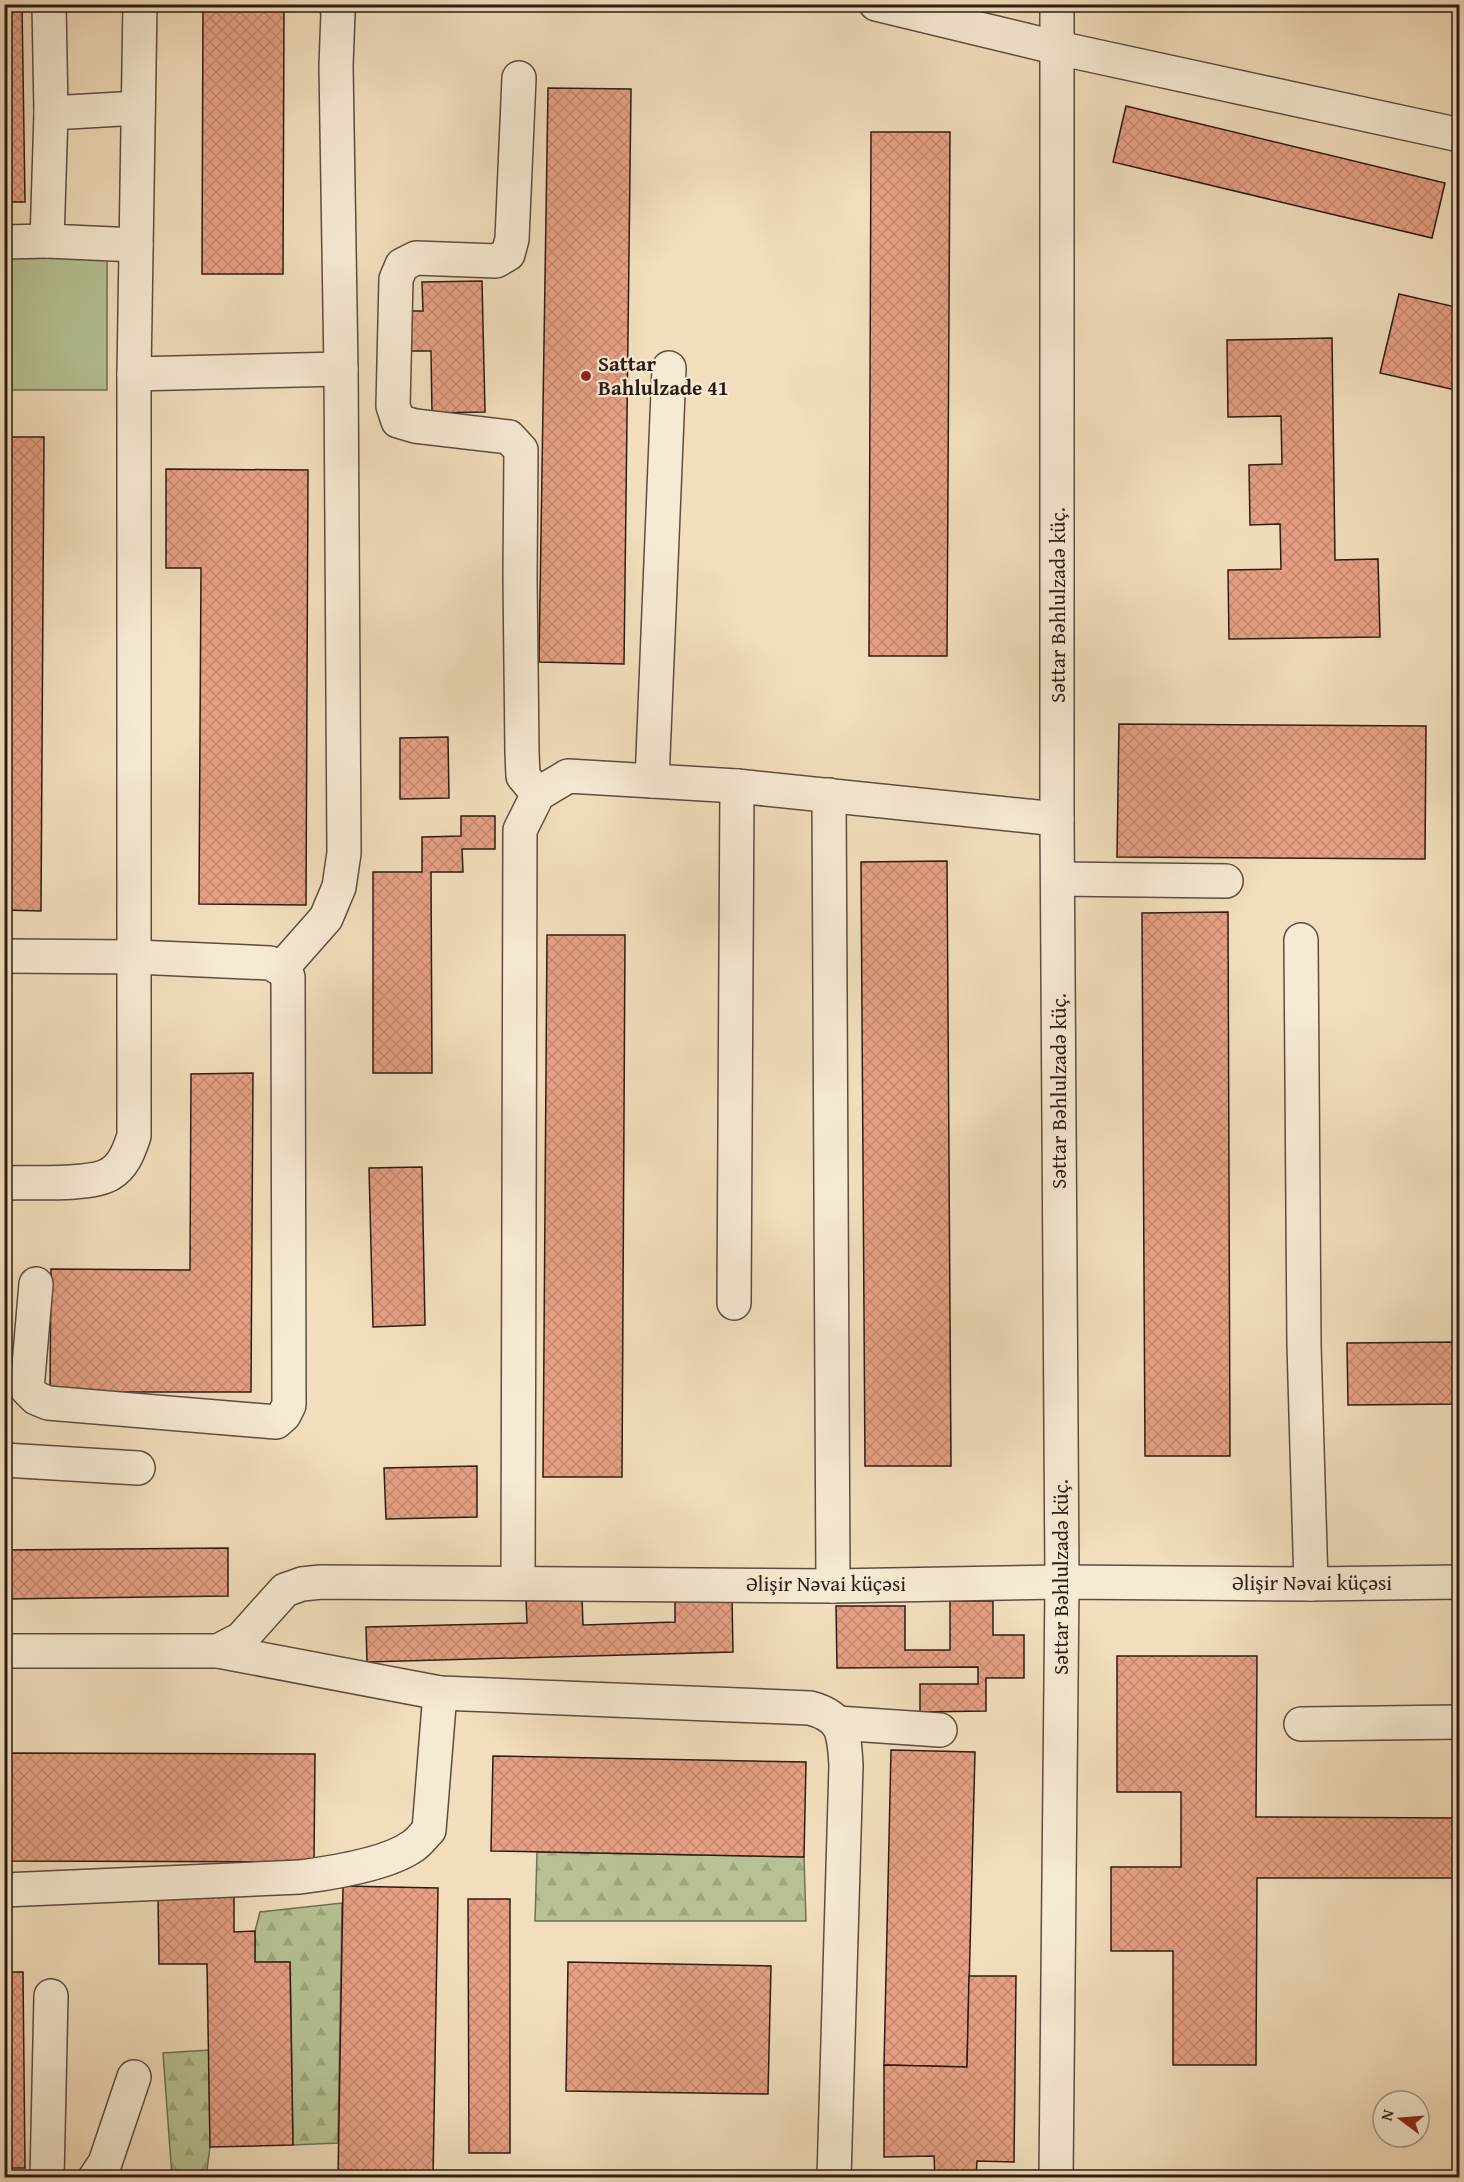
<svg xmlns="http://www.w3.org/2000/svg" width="1464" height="2182" font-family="'Gentium Book Plus',serif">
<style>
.green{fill:#b6c294;stroke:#716f55;stroke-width:1.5}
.forest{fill:url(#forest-firs);stroke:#716f55;stroke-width:1.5}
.building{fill:url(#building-cross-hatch);stroke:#2c1c16;stroke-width:1.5}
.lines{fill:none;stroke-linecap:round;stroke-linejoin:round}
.minor-casing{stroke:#5e4c40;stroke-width:36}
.minor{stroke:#f7ead3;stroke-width:33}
.poi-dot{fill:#8f2418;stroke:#f7ead3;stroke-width:2}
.labels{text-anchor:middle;stroke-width:4.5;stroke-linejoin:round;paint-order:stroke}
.poi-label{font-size:21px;font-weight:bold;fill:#2c1c16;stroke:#f7ead3;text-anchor:start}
.street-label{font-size:21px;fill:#2c1c16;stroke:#f7ead3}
</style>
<defs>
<pattern id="forest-firs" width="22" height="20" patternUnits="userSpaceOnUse" patternTransform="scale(1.5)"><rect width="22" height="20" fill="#b6c294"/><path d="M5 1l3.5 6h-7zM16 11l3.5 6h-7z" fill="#9da67f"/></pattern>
<pattern id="building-cross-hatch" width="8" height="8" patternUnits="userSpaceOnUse" patternTransform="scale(1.5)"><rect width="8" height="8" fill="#e7a084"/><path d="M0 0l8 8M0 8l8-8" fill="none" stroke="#c68971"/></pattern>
</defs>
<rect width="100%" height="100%" fill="#f2debc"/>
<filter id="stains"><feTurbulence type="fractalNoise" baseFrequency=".00333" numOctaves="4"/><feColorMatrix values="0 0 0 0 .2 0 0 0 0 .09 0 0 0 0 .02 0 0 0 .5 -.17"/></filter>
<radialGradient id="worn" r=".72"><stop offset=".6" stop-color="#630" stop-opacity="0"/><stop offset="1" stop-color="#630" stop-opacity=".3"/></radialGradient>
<rect class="green" x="5" y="253" width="102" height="137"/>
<g class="forest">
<polygon points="537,1852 804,1857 806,1921 535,1921"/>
<polygon points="342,1903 338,2143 293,2145 290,1962 255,1962 255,1931 260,1912"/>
<polygon points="209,2050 210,2147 206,2177 172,2177 163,2053"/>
</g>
<g class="building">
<polygon points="4,4 22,4 25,202 4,202"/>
<polygon points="203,4 284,4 283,274 202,274"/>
<polygon points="548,88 631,89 624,664 539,662"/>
<polygon points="1126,106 1445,183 1432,238 1113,162"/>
<polygon points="871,132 950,132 947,656 869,656"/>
<polygon points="482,281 485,412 432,413 431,351 408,351 407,311 423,311 422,282"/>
<polygon points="1399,294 1460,308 1460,391 1380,373"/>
<polygon points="1332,338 1335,560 1378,559 1380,637 1229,639 1228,570 1281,569 1280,524 1250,525 1249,465 1282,464 1281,416 1228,417 1227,340"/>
<polygon points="4,437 44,437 41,911 4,910"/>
<polygon points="166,469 308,470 306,905 199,904 201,568 166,568"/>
<polygon points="1119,724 1426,726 1425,859 1117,857"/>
<polygon points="448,737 449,798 400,799 400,738"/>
<polygon points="461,816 495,816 495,849 462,849 463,872 431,872 432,1073 373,1073 373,872 422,872 422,837 461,836"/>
<polygon points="947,861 951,1466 865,1466 861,862"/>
<polygon points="1228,912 1230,1456 1145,1456 1142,913"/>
<polygon points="547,935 625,935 622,1477 543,1477"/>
<polygon points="253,1073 251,1392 50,1392 51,1269 190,1270 191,1074"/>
<polygon points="422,1167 425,1325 373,1327 369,1168"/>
<polygon points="1460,1342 1460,1404 1348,1405 1347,1343"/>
<polygon points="477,1466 477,1517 386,1519 384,1468"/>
<polygon points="228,1548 228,1596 4,1599 4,1550"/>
<polygon points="582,1598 583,1625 675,1622 675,1600 732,1599 733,1652 367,1662 366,1627 527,1623 526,1599"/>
<polygon points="950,1601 993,1601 993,1635 1024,1635 1024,1678 986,1678 986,1711 920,1712 920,1684 978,1684 978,1667 837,1668 836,1606 905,1606 905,1650 950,1650"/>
<polygon points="1117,1656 1257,1656 1256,1817 1460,1818 1460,1878 1257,1878 1256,2065 1173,2065 1173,1951 1111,1951 1111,1867 1181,1867 1181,1792 1117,1792"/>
<polygon points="891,1750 975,1752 967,2067 884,2065"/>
<polygon points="4,1753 315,1754 314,1862 4,1861"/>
<polygon points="493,1756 806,1762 804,1857 491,1851"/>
<polygon points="343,1886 438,1888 433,2178 338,2178"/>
<polygon points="234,1895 234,1932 255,1931 255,1962 290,1962 293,2145 210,2147 207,1964 159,1964 158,1897"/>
<polygon points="468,1899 510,1899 510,2153 469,2153"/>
<polygon points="568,1962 771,1966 768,2094 566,2091"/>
<polygon points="4,1972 23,1972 25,2168 4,2168"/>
<polygon points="969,1976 1016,1976 1014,2162 977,2161 976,2178 935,2178 934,2156 884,2157 884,2065 967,2067"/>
</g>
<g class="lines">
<defs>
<g id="minor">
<polyline points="49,4 51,113"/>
<polyline points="876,4 1058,48 1460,135"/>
<polyline points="519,78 512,239 508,254 496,261 416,258 402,265 396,279 393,406 398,421 415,426 509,437 521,450 520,578 522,752 523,776 538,794"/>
<polyline points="4,242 47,241"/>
<polyline points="136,245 47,241 51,113 138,108"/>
<polyline points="134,374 341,369"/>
<polyline points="652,781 669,368"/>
<polyline points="829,795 833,1586"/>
<polyline points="1058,879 1226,881"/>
<polyline points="1301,940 1304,1345 1311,1584"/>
<polyline points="4,956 136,957 270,963 281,969 288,977 289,1405 284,1415 276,1422 48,1403 36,1398 27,1389 36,1284"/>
<polyline points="281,969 326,918 339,887 344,853 341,369 336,66 338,13 336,4"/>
<path d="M4 1183C30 1182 91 1186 110 1174 124 1166 129 1150 134 1136V374L140 4"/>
<polyline points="734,1303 737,786"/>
<polyline points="4,1460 138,1468"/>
<polyline points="518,1583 520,830 538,794 568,776 737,786 1057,819"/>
<path d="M4 1651H218L440 1693 810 1708C844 1717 844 1734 846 1765L834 2178"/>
<polyline points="218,1651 241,1639 285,1590 302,1584 321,1582 833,1586 1062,1582 1311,1584 1460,1582"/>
<polyline points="837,1723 940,1730"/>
<polyline points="1301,1724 1460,1722"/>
<path d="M4 1890 300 1877C331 1873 388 1864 413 1846 419 1842 424 1835 429 1830L440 1693"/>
<polyline points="47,2178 51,1996"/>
<polyline points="95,2178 105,2163 134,2077"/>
<polyline points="1056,2178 1062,1582 1057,819 1057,4"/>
</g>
</defs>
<use href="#minor" class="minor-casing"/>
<use href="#minor" class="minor"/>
</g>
<circle class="poi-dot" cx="586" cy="376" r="6"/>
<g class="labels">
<g class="poi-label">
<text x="598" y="371">Sattar<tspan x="598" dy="24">Bahlulzade 41</tspan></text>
</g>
<g class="street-label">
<text transform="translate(1058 605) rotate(-90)" y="7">Səttar Bəhlulzadə küç.</text>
<text transform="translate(1059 1091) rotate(-90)" y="7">Səttar Bəhlulzadə küç.</text>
<text transform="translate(1061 1577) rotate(-90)" y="7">Səttar Bəhlulzadə küç.</text>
<text x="1312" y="1590">Əlişir Nəvai küçəsi</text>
<text x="826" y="1591">Əlişir Nəvai küçəsi</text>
</g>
</g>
<rect width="1464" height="2182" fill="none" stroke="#f2debc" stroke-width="24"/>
<rect x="6" y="6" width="1452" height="2170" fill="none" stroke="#2c1c16" stroke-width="3"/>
<rect x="12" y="12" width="1440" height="2158" fill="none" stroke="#2c1c16" stroke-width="1.5"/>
<g transform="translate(1401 2119) rotate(286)"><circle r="28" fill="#f7ead3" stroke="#a69887" stroke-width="1.5"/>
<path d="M0-4.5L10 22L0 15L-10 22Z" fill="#8f2418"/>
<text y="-9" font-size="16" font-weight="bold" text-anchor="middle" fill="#2c1c16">N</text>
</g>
<rect width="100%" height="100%" filter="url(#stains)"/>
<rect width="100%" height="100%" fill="url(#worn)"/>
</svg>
